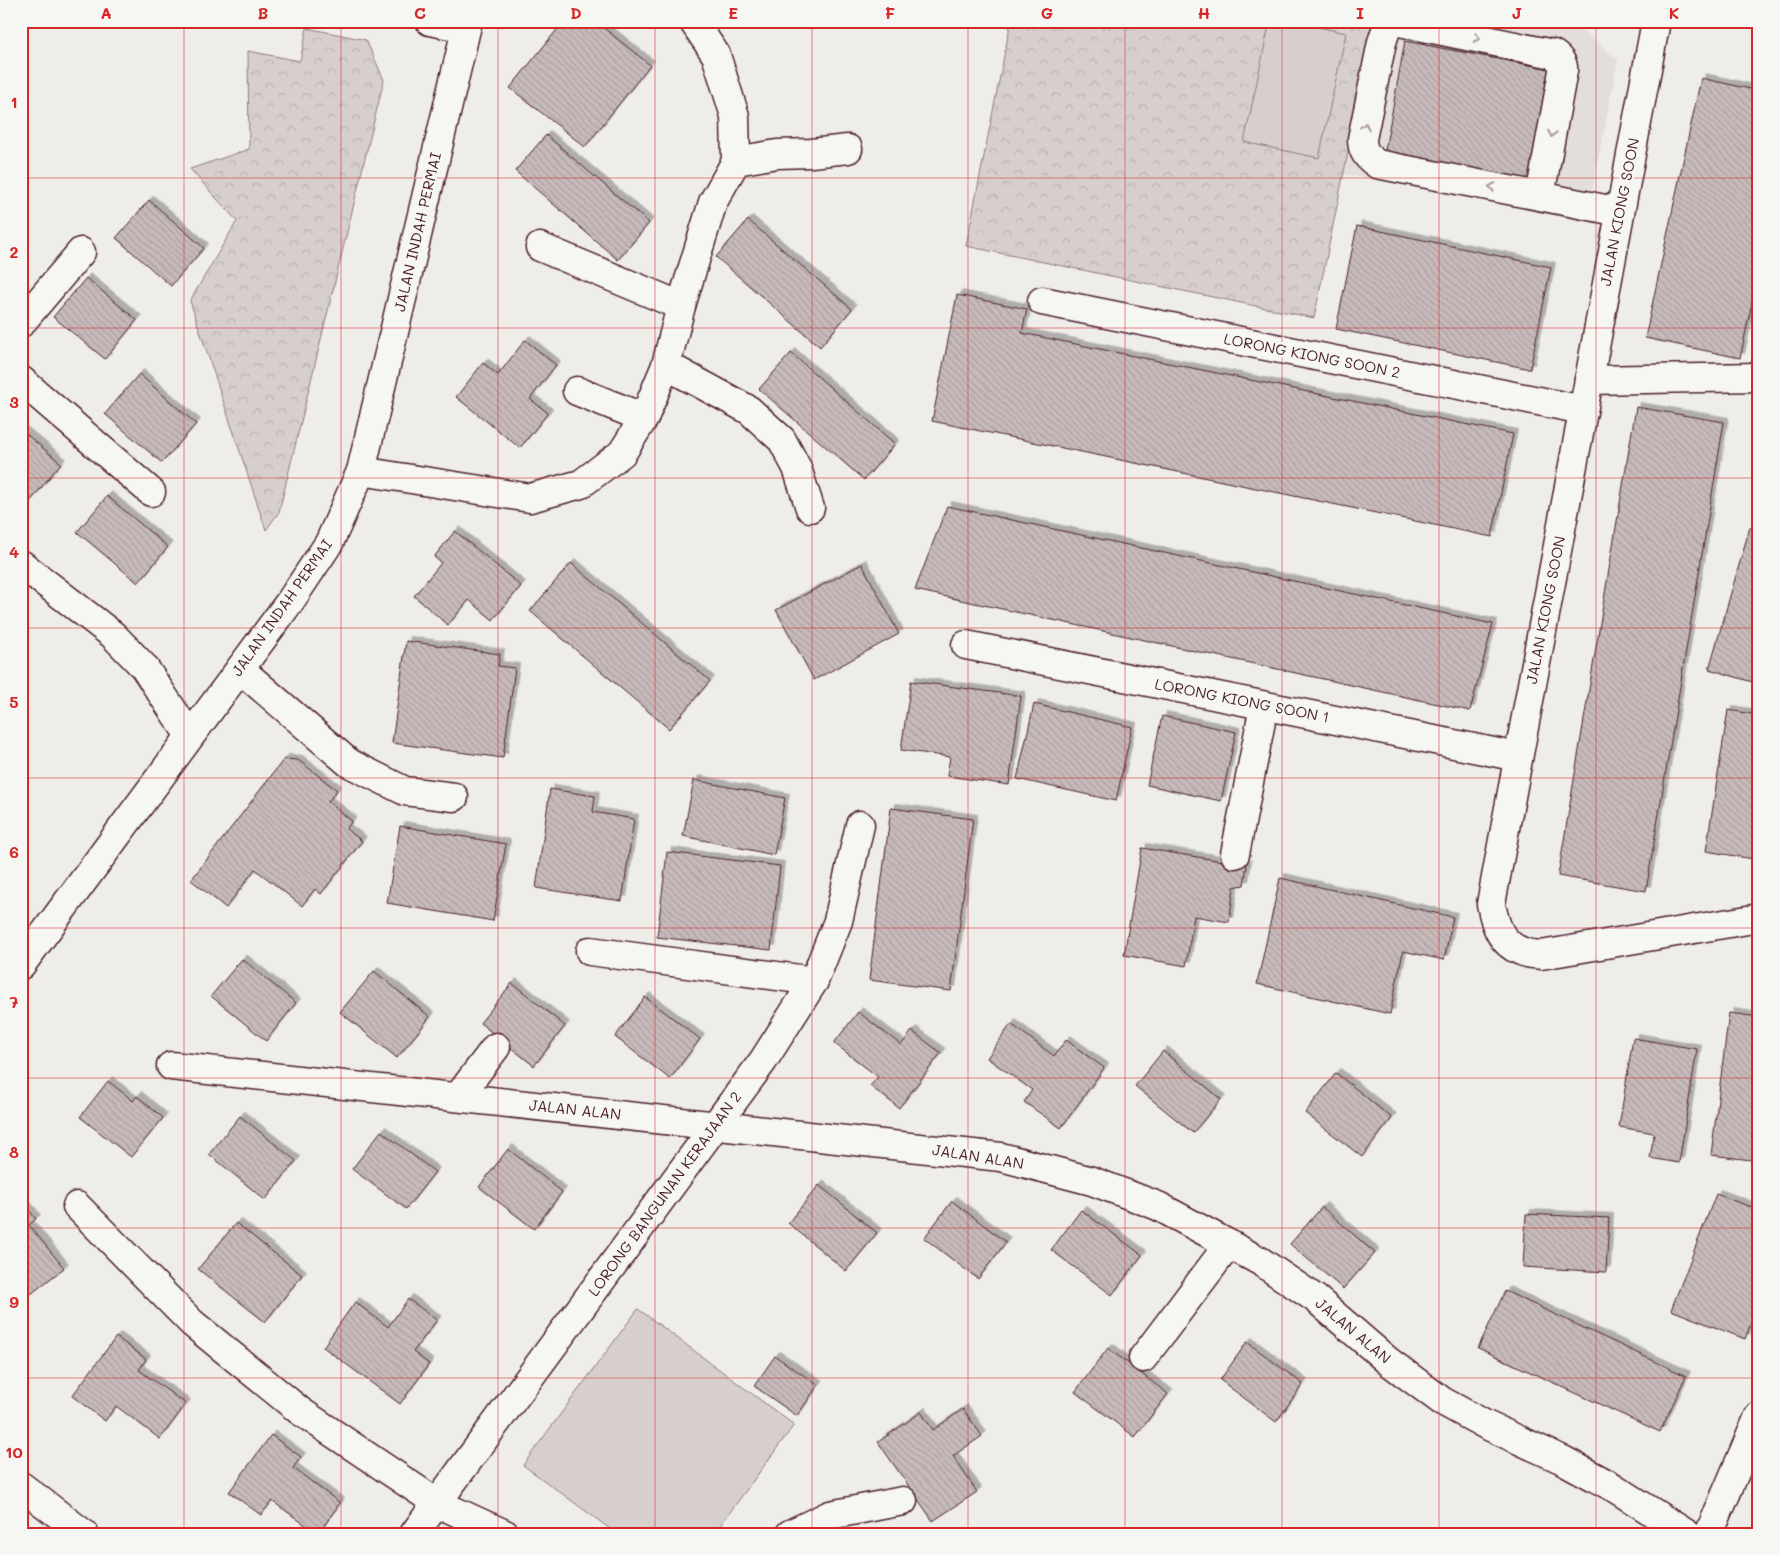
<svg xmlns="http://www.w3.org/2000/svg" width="1780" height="1555" font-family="Mali,sans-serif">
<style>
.built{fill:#e3dedc}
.forest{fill:url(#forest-crowns);stroke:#90777c}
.garden{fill:#d7cfce;stroke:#90777c}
.building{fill:url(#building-back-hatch);stroke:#4a1f2b;filter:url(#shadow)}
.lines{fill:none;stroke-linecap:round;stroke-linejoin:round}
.minor-casing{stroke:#4a1f2b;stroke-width:31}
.minor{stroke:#f6f6f2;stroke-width:28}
.oneway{stroke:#a99598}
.grid{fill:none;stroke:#d62828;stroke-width:1;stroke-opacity:0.55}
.labels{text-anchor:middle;stroke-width:5;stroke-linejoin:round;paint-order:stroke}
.street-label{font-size:15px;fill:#4a1f2b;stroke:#f6f6f2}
.neatline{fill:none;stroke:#d62828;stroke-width:2}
.grid-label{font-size:16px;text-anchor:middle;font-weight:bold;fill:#d62828}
</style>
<defs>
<pattern id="forest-crowns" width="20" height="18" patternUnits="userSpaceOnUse" patternTransform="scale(1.25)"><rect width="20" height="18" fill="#d7cfce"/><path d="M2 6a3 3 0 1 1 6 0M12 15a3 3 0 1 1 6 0" fill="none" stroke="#bab1b1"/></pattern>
<pattern id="building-back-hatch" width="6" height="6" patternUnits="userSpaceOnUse" patternTransform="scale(1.25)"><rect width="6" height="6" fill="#c6babb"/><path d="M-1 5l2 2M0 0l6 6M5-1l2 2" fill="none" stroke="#ac9fa1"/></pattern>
<filter id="shadow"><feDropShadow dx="4.5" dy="-4.5" stdDeviation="0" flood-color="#0004"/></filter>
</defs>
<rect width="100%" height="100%" fill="#efedea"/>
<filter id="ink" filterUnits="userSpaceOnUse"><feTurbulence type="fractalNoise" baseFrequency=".02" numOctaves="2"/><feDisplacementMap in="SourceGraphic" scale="10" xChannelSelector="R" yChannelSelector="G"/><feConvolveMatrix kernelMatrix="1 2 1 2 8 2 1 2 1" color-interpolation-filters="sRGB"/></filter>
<g filter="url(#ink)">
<polygon class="built" points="1375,21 1573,21 1618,60 1586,222 1344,174"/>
<g class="forest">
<polygon points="1011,21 1375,21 1314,318 966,246"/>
<polygon points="307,28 366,40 384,80 279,512 266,530 190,301 237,221 190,169 249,149 248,51 300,61"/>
</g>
<g class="garden">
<polygon points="1270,21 1289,21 1346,33 1319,158 1244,142"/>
<polygon points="638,1309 794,1425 714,1534 617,1534 523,1465"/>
</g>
<g class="building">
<polygon points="564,21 595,21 650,65 585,147 510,88"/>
<polygon points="1405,41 1555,70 1534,185 1384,156"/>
<polygon points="1701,78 1759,91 1759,270 1740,358 1645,338"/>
<polygon points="546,135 649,223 618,260 515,171"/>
<polygon points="149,200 204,248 171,286 116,238"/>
<polygon points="748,220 852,309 820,347 716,257"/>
<polygon points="1357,226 1551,267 1530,369 1336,329"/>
<polygon points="86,278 137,320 105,359 53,317"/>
<polygon points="957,295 1027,309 1022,333 1513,434 1492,537 932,421"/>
<polygon points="525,340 556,365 530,399 548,413 520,448 456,397 483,363 498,375"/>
<polygon points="791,353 895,444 864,480 759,389"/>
<polygon points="139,374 196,424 162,463 105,414"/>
<polygon points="1636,407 1724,422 1646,891 1558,876"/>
<polygon points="21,430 61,463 28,504 21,498"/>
<polygon points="107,496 168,547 138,583 77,532"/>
<polygon points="947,506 1493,624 1470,711 915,590"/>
<polygon points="1750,527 1759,530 1759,684 1709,669"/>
<polygon points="455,531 521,586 493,620 469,600 448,625 414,596 441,563 434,557"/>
<polygon points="571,563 710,681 669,729 530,611"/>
<polygon points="862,564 899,634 814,680 776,610"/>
<polygon points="406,641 500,654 498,666 515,668 503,758 392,743"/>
<polygon points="911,681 1021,696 1009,785 947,776 950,757 901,750"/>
<polygon points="1034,704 1132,727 1116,801 1017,779"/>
<polygon points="1728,710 1759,715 1759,860 1706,851"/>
<polygon points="1162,716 1236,732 1221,801 1147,785"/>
<polygon points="284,759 298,760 337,790 328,802 352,821 346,829 362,841 321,894 315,889 302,906 255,869 226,908 191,880"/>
<polygon points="694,780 785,798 774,855 683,836"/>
<polygon points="550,789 595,796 593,812 634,819 622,901 536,888"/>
<polygon points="891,808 973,819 951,991 869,980"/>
<polygon points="400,826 506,844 493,921 387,903"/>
<polygon points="1142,848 1247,865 1244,885 1234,887 1229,922 1194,916 1186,966 1124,955"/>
<polygon points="667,852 780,866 771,950 657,937"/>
<polygon points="1280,878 1453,917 1444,960 1403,951 1390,1014 1257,984"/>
<polygon points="242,959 296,1003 266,1041 211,996"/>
<polygon points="374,971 430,1017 397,1058 340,1012"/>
<polygon points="512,983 565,1026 534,1066 480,1023"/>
<polygon points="645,997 700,1039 670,1079 615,1037"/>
<polygon points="858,1012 901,1045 912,1031 941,1053 899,1108 870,1086 878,1077 834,1043"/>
<polygon points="1729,1013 1759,1017 1759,1161 1711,1155"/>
<polygon points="1011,1024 1054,1056 1066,1040 1104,1068 1061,1128 1024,1102 1032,1090 987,1058"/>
<polygon points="1633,1038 1697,1049 1679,1163 1650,1158 1654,1133 1619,1127"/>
<polygon points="1163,1051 1221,1099 1193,1133 1135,1086"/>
<polygon points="1336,1073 1392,1118 1362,1157 1305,1113"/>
<polygon points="108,1081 133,1101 137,1096 163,1118 131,1157 80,1117"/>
<polygon points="240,1116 296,1161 265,1200 209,1154"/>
<polygon points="381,1131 435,1172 406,1209 352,1169"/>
<polygon points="508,1149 562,1192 534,1229 479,1187"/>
<polygon points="819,1185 877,1233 846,1271 788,1223"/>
<polygon points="1716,1194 1759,1210 1759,1303 1745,1339 1671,1310"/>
<polygon points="21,1200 36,1219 29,1225 64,1268 31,1294 21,1282"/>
<polygon points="952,1201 1006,1242 978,1279 924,1238"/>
<polygon points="1322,1207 1375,1253 1343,1289 1290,1244"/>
<polygon points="1081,1210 1142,1255 1112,1295 1051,1250"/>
<polygon points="1526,1214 1609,1218 1606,1272 1523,1267"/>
<polygon points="236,1223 302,1275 265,1322 198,1269"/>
<polygon points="1505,1291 1686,1376 1660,1432 1478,1348"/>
<polygon points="408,1299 437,1320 413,1352 429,1364 400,1404 323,1347 355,1302 388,1327"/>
<polygon points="116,1337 146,1359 139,1370 186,1404 160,1439 116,1406 105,1421 72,1396"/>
<polygon points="1247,1342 1303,1384 1276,1422 1220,1380"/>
<polygon points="1108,1348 1168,1394 1135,1437 1075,1392"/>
<polygon points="775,1356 818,1385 797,1416 754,1386"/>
<polygon points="963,1409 982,1436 953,1456 977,1492 933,1521 878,1442 921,1412 933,1430"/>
<polygon points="271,1435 301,1457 293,1468 340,1503 318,1534 272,1501 261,1515 229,1492"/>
</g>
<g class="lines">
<defs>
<g id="minor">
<polyline points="430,21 466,28"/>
<polyline points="693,21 716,55 735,116 736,161"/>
<path d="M1389 21 1382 42 1362 139C1362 151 1367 157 1377 164L1620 212"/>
<path d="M1395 21 1553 54C1559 58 1564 63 1563 71L1540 196"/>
<path d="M1656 21 1491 904C1495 924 1500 943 1521 951 1527 954 1534 954 1541 955L1759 918"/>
<polyline points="540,247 681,306"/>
<polyline points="1042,301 1583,410"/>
<polyline points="21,323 81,252"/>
<polyline points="666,365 749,410 782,440 797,468 810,508"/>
<polyline points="21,380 151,492"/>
<polyline points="1589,380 1759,377"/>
<polyline points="577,391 644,418"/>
<polyline points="361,471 530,498 581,484 622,453 644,418 666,365 681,306 713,202 736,161 777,154 811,153 848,149"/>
<polyline points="21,564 113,635 144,667 190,736"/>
<polyline points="966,645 1518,757"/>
<polyline points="240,669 349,763 405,791 454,797"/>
<polyline points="1235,854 1264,706"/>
<polyline points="590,951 814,981"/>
<polyline points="21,965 291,600 329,543 361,471 468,21"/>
<polyline points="171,1066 1001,1157 1092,1181 1158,1206 1260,1261 1316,1299 1388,1361 1442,1401 1486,1425 1563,1460 1613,1487 1687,1534"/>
<polyline points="458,1097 496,1047"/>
<polyline points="77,1206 192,1323 300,1411 437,1503 505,1534"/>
<polyline points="1143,1358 1229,1244"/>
<polyline points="21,1486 84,1534"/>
<polyline points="414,1534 763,1061 814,981 838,921 860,825"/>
<polyline points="790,1534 830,1515 903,1501"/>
<polyline points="1709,1534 1759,1416"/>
</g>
</defs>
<use href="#minor" class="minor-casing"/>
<use href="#minor" class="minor"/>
</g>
<defs><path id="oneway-chevron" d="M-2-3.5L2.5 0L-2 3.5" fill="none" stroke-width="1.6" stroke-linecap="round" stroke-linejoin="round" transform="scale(1.25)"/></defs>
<g class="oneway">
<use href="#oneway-chevron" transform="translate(1477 38) rotate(12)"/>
<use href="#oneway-chevron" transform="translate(1365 126) rotate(-78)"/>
<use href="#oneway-chevron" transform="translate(1552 134) rotate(100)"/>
<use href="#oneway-chevron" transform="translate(1492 187) rotate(-169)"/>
</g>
</g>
<path class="grid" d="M184 21V1534M341 21V1534M498 21V1534M655 21V1534M812 21V1534M968 21V1534M1125 21V1534M1282 21V1534M1439 21V1534M1596 21V1534M21 178H1759M21 328H1759M21 478H1759M21 628H1759M21 778H1759M21 928H1759M21 1078H1759M21 1228H1759M21 1378H1759"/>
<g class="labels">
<g class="street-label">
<text transform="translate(1620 212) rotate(-79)" y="5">JALAN KIONG SOON</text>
<text transform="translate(418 232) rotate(-77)" y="5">JALAN INDAH PERMAI</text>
<text transform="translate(1312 356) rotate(11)" y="5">LORONG KIONG SOON 2</text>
<text transform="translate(282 608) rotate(-55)" y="5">JALAN INDAH PERMAI</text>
<text transform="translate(1546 610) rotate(-79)" y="5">JALAN KIONG SOON</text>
<text transform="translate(1242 701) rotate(11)" y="5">LORONG KIONG SOON 1</text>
<text transform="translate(575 1110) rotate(6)" y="5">JALAN ALAN</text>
<text transform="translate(978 1157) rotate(9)" y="5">JALAN ALAN</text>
<text transform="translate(665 1194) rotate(-54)" y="5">LORONG BANGUNAN KERAJAAN 2</text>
<text transform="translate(1353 1331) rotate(40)" y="5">JALAN ALAN</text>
</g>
</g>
<rect width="1780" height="1555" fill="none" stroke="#f6f6f2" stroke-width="55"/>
<rect x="28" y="28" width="1724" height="1500" class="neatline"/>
<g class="grid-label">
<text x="106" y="19">A</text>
<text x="263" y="19">B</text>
<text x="420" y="19">C</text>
<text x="576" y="19">D</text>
<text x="733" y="19">E</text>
<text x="890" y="19">F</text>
<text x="1047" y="19">G</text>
<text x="1204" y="19">H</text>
<text x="1360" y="19">I</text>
<text x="1517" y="19">J</text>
<text x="1674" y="19">K</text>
<text x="14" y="108">1</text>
<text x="14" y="258">2</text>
<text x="14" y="408">3</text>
<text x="14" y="558">4</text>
<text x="14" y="708">5</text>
<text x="14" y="858">6</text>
<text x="14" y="1008">7</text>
<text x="14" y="1158">8</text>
<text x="14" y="1308">9</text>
<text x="14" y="1458">10</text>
</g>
</svg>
